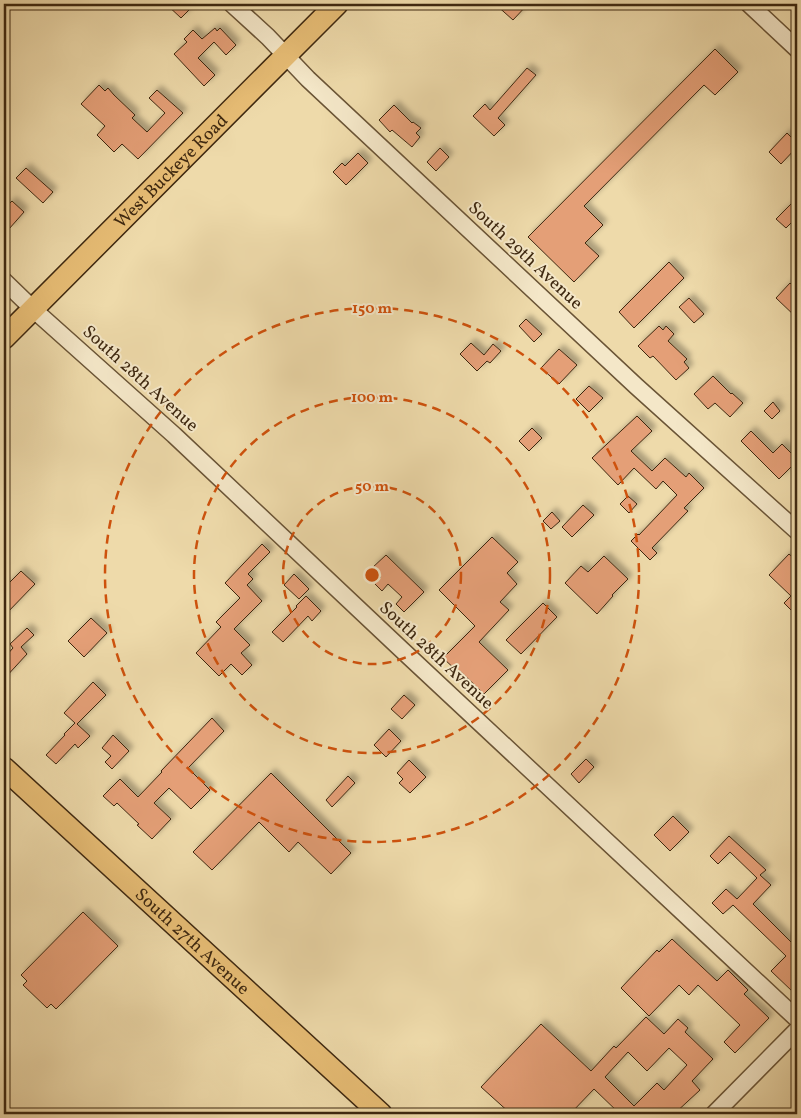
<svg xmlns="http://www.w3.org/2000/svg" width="801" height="1118" font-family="Vollkorn,serif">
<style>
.building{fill:#e49f77;stroke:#3e2810;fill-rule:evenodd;filter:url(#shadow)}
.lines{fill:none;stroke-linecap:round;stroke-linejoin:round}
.minor-casing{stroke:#6a5436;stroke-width:19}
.major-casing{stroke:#3e2810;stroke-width:24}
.minor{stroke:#f4e7c8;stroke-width:16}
.major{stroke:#e7bd75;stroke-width:21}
.ring{fill:none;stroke:#ce520d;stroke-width:2.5;stroke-dasharray:9 6}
.labels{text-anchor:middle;stroke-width:4;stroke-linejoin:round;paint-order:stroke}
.street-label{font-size:18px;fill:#3e2810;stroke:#f4e7c8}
.centre{fill:#ce520d;stroke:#f4e7c8;stroke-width:2.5}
.ring-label{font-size:15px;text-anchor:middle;font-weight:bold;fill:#ce520d;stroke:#f4e7c8;stroke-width:4;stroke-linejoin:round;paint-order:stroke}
</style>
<defs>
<filter id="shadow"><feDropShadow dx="4.5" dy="-4.5" stdDeviation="2.5" flood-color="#0004"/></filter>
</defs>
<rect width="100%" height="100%" fill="#eedaaa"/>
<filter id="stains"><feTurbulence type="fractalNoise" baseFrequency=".004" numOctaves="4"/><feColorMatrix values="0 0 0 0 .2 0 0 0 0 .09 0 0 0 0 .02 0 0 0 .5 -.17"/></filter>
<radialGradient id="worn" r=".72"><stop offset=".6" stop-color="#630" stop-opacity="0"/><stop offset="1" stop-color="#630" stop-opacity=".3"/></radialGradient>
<g class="building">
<polygon points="166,4 195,4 181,18"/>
<polygon points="495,4 528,4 513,20"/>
<polygon points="215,28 217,31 220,28 236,45 226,55 214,42 198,58 215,75 204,86 174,54 187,42 184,39 193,30 202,39"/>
<polygon points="715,49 738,72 715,95 704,85 584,206 603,225 585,243 599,256 574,282 528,237"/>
<polygon points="527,68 536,75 498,118 505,125 494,136 473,116 485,104 490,110"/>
<polygon points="99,85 105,91 108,88 114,95 135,115 132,118 147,132 165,113 149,98 157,90 183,113 138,159 122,144 114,152 97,135 105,126 81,104"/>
<polygon points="394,105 412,123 413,122 421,128 416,133 420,137 412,147 392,130 390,132 379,120"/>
<polygon points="787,133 797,143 797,147 781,164 769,152"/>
<polygon points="440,148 449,157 436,171 427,162"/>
<polygon points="358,153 368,163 346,185 333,172 342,163 345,166"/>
<polygon points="26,168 53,192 43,203 16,178"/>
<polygon points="797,198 797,217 786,228 776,219"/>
<polygon points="12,201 24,212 9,229 4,225 4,209"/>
<polygon points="669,262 684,278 634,328 619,312"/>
<polygon points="790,283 797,290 797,318 776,298"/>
<polygon points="689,298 704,314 694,323 679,307"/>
<polygon points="526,319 542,334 534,342 519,326"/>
<polygon points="659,326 663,330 666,326 674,334 668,341 687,359 684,362 689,368 676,380 653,356 650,358 638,346"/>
<polygon points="471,343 484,355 493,344 501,351 490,363 487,361 477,371 460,354"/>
<polygon points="559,349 577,365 559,384 541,368"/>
<polygon points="713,376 731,394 732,393 743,403 730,417 715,403 708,409 694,394"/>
<polygon points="589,386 603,398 589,412 576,399"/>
<polygon points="773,402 780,411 772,419 764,411"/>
<polygon points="637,416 652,431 631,451 652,471 665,458 686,477 689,473 704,488 684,508 688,511 652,548 657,553 650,560 631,541 638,534 639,535 677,495 663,481 656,489 634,468 618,485 592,458"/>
<polygon points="532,428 542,438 529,451 519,441"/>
<polygon points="751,431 773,453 782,444 797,459 797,461 779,479 741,441"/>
<polygon points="628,496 637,504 629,513 620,504"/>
<polygon points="583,505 594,515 572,537 562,527"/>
<polygon points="552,512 560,521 551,529 543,521"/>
<polygon points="492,537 518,562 507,573 517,584 500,602 509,610 479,642 508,670 484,694 459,670 458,672 443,658 475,626 439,590"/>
<polygon points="262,544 270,552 248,574 253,579 247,585 262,601 234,629 250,645 241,653 252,665 242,675 231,664 219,676 196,653 221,627 216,622 240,598 225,583"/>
<polygon points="789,554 797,561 797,616 784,603 791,596 769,575"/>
<polygon points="386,555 424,592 404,612 396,604 402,597 388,584 382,591 374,583 381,577 372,568"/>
<polygon points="604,556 628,579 612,595 613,596 597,614 565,583 581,566 588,572"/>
<polygon points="21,571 35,584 4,616 4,588"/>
<polygon points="294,574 309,589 299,599 284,585"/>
<polygon points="306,596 321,611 312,621 308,616 283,642 272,632 297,607 296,606"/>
<polygon points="543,603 557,617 521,654 506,640"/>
<polygon points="91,618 107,633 84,657 68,641"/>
<polygon points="27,628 34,635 21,647 27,654 4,679 4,658 13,648 10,644"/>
<polygon points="93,682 106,695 77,724 90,736 78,748 75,744 56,764 46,755 65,735 64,734 75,723 64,713"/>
<polygon points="404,695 415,705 402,719 391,709"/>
<polygon points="212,718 224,731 188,768 210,790 191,809 169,788 154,803 171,819 152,839 137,825 139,824 117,803 114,806 103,796 120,779 138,797 162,772 161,771"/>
<polygon points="389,729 401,741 386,757 374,745"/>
<polygon points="113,735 129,751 112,769 105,762 111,756 102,748"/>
<polygon points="586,759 594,767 579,783 571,774"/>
<polygon points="409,760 426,777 410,793 399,783 403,779 397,773"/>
<polygon points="271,773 351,853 331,874 298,842 289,852 259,822 212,870 193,852"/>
<polygon points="348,776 355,783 332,807 326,800"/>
<polygon points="673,816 689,832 670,851 654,835"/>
<polygon points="729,836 766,870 760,875 771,885 753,904 797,948 797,965 793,970 797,974 797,988 793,992 771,971 786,956 733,905 723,914 712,903 726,889 737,899 757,878 730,852 718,864 710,856"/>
<polygon points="83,912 118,946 56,1009 51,1004 47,1008 23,985 27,981 21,975"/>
<polygon points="672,939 717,981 728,970 748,990 744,994 769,1018 735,1053 724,1042 740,1025 698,985 689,995 679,985 649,1016 621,988 657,950 659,952"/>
<path d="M646 1017 664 1034 678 1019 688 1028 685 1032 713 1059 692 1081 700 1090 674 1114H620L594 1089 570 1114H511L481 1087 541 1024 591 1071 614 1046 616 1048ZM669 1048 687 1065 664 1090 657 1083 634 1106 605 1077 628 1052 647 1071Z"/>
</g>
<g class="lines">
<defs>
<g id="minor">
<polyline points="232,4 268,37 308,79 636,386 797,531"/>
<polyline points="749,4 797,49"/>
<polyline points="4,281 33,309 174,435 402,650 797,1019"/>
<polyline points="714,1114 797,1030"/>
</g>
<g id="major">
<path id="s1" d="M4 338 337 4"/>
<path id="s2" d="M4 768 381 1114"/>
</g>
</defs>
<use href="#minor" class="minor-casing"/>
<use href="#major" class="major-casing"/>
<use href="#minor" class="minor"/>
<use href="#major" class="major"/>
</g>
<g class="ring">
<circle cx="372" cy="575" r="89"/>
<circle cx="372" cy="575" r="178"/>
<circle cx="372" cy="575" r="267"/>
</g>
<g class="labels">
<g class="street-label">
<text dy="6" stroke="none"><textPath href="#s1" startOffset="236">West Buckeye Road</textPath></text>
<text transform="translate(526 255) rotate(43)" y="6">South 29th Avenue</text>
<text transform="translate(141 378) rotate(42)" y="6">South 28th Avenue</text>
<text transform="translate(437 655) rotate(43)" y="6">South 28th Avenue</text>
<text dy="6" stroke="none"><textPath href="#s2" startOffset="256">South 27th Avenue</textPath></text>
</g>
</g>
<circle cx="372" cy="575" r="8" class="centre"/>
<g class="ring-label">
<text x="372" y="313">150 m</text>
<text x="372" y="402">100 m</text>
<text x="372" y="491">50 m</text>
</g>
<rect width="801" height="1118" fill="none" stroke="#eedaaa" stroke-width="20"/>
<rect x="5" y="5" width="791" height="1108" fill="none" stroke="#3e2810" stroke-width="2.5"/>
<rect x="10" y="10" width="781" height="1098" fill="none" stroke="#3e2810"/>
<rect width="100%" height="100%" filter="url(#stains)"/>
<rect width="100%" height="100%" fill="url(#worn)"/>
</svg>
